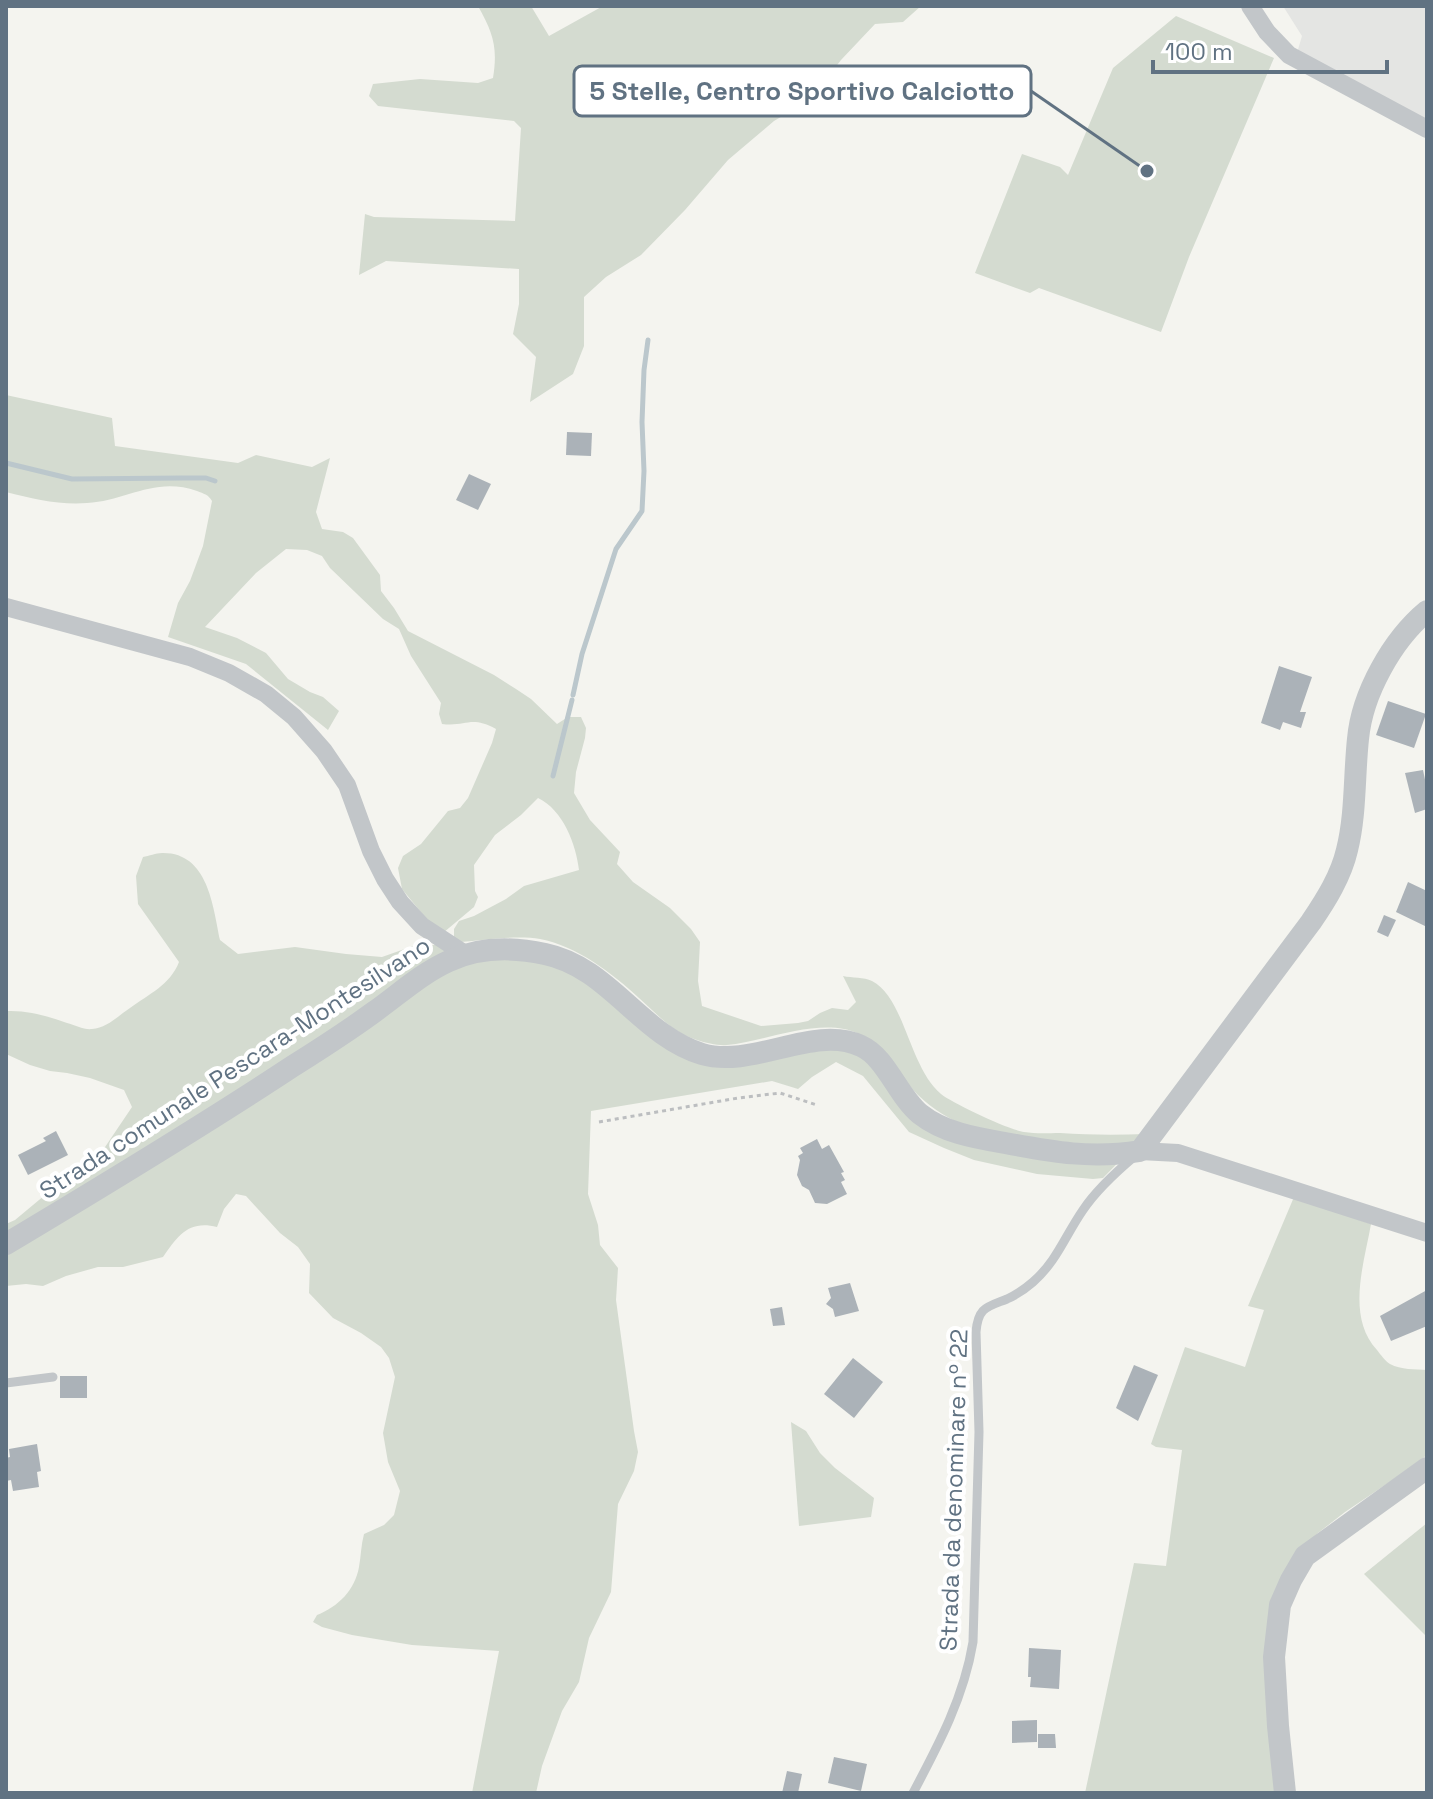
<svg xmlns="http://www.w3.org/2000/svg" width="1433" height="1799" font-family="'Space Grotesk',sans-serif">
<style>
.built{fill:#e4e5e3}
.green{fill:#d4dbd0}
.lines{fill:none;stroke-linecap:round;stroke-linejoin:round}
.stream{stroke:#bbc7cc;stroke-width:5}
.building{fill:#abb2b8}
.path{stroke:#bcbec0;stroke-width:3;stroke-dasharray:4 4;stroke-linecap:butt}
.service{stroke:#c2c6c9;stroke-width:9}
.minor{stroke:#c2c6c9;stroke-width:18}
.tertiary{stroke:#c2c6c9;stroke-width:22}
.labels{text-anchor:middle;stroke-width:8;stroke-linejoin:round;paint-order:stroke}
.street-label{font-size:24px;fill:#607282;stroke:#fff}
.leader{fill:none;stroke:#607282;stroke-width:3}
.callout-dot{fill:#607282;stroke:#fff;stroke-width:3}
.callout{fill:#fff;stroke:#607282;stroke-width:3}
.callout-label{font-size:26px;text-anchor:middle;font-weight:bold;fill:#607282}
</style>
<rect width="100%" height="100%" fill="#f4f4ef"/>
<polygon class="built" points="1283,6 1427,6 1427,120 1297,53 1302,36"/>
<g class="green">
<path d="M478 6H531L549 36 603 6H921L903 22 875 24 841 60 811 99 774 121 728 160 685 210 641 255 606 277 584 297V346L573 374 530 402 536 357 513 334 519 304V269L386 261 359 275 365 214 374 217 515 221 521 128 514 121 378 106 369 96 373 84 420 79 478 83 493 78C498 47 493 33 478 6Z"/>
<polygon points="1176,16 1274,58 1189,257 1161,332 1039,288 1030,293 975,273 1022,154 1060,167 1068,175 1113,68"/>
<path d="M6 395 112 418 115 446 238 463 256 455 312 467 330 458 316 512 322 529 343 532 353 538 380 575 381 591 394 608 408 631 494 675 516 689 531 699 557 724 568 717H581L586 728 585 738 576 772 574 793 590 820 620 852 617 864 633 882 670 908 691 929 700 942 698 981 702 1006 761 1026 798 1023 808 1021 820 1013 832 1008 848 1010 856 1002 843 976C852 978 864 977 872 981 905 998 909 1067 941 1094 952 1103 1009 1130 1024 1132 1036 1134 1049 1133 1060 1133 1089 1135 1117 1135 1146 1134L1103 1178 1093 1179 1037 1174 974 1160 944 1148 909 1132 863 1076 836 1062 812 1077 798 1089 772 1081 591 1111 588 1194 598 1225 600 1245 618 1268 616 1300 634 1431 638 1452 634 1471 618 1504 611 1592 589 1638 579 1682 562 1711 542 1766 536 1793H472L499 1651 412 1645 352 1635 322 1627 313 1622 317 1615C338 1607 355 1590 359 1567 361 1556 361 1545 364 1534L384 1525 394 1515 400 1491 388 1462 383 1433 395 1377 389 1358 381 1347 361 1333 333 1318 309 1293 310 1264 298 1247 280 1233 246 1196 236 1194 224 1209 217 1227C188 1220 178 1236 163 1257L123 1267H98L66 1276 43 1286 26 1284 6 1286V1224L15 1220 45 1195 83 1170 101 1153 132 1107 124 1090 90 1078 67 1073 50 1071 30 1065 6 1054V1011C28 1010 47 1016 67 1023 75 1025 84 1030 92 1029 107 1028 118 1016 130 1008 149 994 170 985 179 962L138 904 136 876 143 857C149 856 156 853 162 853 208 852 213 906 220 940L238 954 295 947 346 954 382 957 416 945H442L560 964 673 1049 841 1044 854 1047 895 1093 969 1129C951 1119 933 1110 918 1095 899 1075 885 1046 859 1034 822 1016 767 1041 727 1045 719 1046 706 1043 697 1040 673 1033 657 1014 639 998 612 973 577 946 540 939 517 935 485 940 461 942L454 939V929L459 921 474 916 506 899 524 886 579 870C576 844 563 810 538 798L521 815 495 835 474 865 475 891 478 897 474 907 443 933 429 922 402 889 398 868 403 856 421 844 448 811 460 808 468 798 492 743 496 729C470 715 467 727 442 724L439 714 441 703 411 656 399 629 383 619 330 568 322 556 307 550 286 549 256 573 205 627 237 638 266 653 288 679 310 692 323 697 339 711 328 730 246 664 168 637 178 603 190 581 203 546 212 501C208 494 204 494 197 491 155 476 126 501 87 503 59 505 33 499 6 492Z"/>
<path d="M1294 1197 1371 1224C1364 1264 1346 1316 1377 1350 1381 1355 1385 1361 1390 1364 1401 1370 1415 1369 1427 1370V1455L1394 1479 1345 1512 1318 1533 1303 1548 1278 1591 1286 1726 1294 1793H1085L1134 1563 1166 1566 1182 1450 1156 1447 1151 1444 1185 1347 1245 1367 1264 1310 1248 1306Z"/>
<polygon points="791,1422 806,1431 820,1453 835,1468 874,1498 871,1517 799,1526"/>
<polygon points="1427,1523 1427,1637 1364,1574"/>
</g>
<g class="lines">
<g class="stream">
<polyline points="6,463 72,479 182,478 206,478 215,481"/>
<polyline points="573,695 582,654 616,549 642,511 644,471 642,422 644,370 648,340"/>
<polyline points="553,776 572,700"/>
</g>
</g>
<g class="building">
<polygon points="567,432 592,433 591,456 566,455"/>
<polygon points="469,474 491,484 478,510 456,500"/>
<polygon points="1279,666 1312,677 1300,712 1306,712 1301,728 1283,722 1280,730 1261,723"/>
<polygon points="1388,701 1426,714 1414,748 1376,735"/>
<polygon points="1423,770 1427,789 1427,809 1415,813 1405,773"/>
<polygon points="1408,882 1427,891 1427,927 1396,912"/>
<polygon points="1384,915 1396,920 1388,937 1377,932"/>
<polygon points="56,1131 68,1155 28,1175 18,1155 46,1141 43,1138"/>
<polygon points="817,1139 822,1149 829,1145 844,1172 841,1173 845,1180 841,1182 847,1194 827,1204 815,1203 809,1190 802,1186 797,1175 800,1160 798,1156 803,1153 800,1148"/>
<polygon points="850,1283 859,1311 835,1317 833,1309 826,1304 831,1298 828,1288"/>
<polygon points="1427,1290 1427,1326 1391,1341 1380,1316"/>
<polygon points="782,1307 785,1325 773,1326 770,1309"/>
<polygon points="853,1358 883,1382 854,1418 824,1394"/>
<polygon points="1134,1365 1158,1375 1138,1421 1116,1408"/>
<rect x="60" y="1376" width="27" height="22"/>
<polygon points="37,1444 41,1471 37,1472 39,1487 13,1491 11,1480 6,1481 6,1458 10,1457 9,1449"/>
<polygon points="1029,1648 1061,1650 1059,1689 1030,1687 1031,1677 1028,1677"/>
<polygon points="1037,1720 1037,1742 1012,1743 1012,1721"/>
<polygon points="1038,1734 1055,1734 1056,1748 1038,1748"/>
<polygon points="834,1757 867,1764 861,1791 828,1783"/>
<polygon points="787,1771 802,1774 798,1793 782,1793"/>
</g>
<g class="lines">
<polyline class="path" points="599,1122 738,1098 780,1093 817,1105"/>
<g class="service">
<polyline points="6,1383 53,1377"/>
<path d="M913 1793C939 1744 964 1697 973 1642L979 1432 976 1332C978 1307 987 1307 1007 1299 1016 1295 1025 1289 1033 1282 1057 1261 1065 1236 1083 1210 1097 1189 1116 1172 1135 1156"/>
</g>
<g class="minor">
<polyline points="1250,6 1267,32 1289,55 1427,129"/>
<polyline points="6,607 190,657 229,673 266,694 294,717 324,751 347,785 371,851 385,879 400,902 422,926 465,954"/>
<polyline points="1140,1151 1178,1153 1427,1233"/>
</g>
<g class="tertiary">
<path d="M6 1244C103 1186 199 1128 293 1066 320 1049 348 1031 374 1012 398 995 422 973 449 961 479 947 513 947 545 954 609 967 640 1035 702 1054 753 1069 814 1024 861 1046 886 1057 898 1096 920 1114 944 1133 976 1138 1005 1143 1053 1152 1092 1159 1140 1151L1311 922C1326 900 1341 876 1347 850 1356 814 1354 776 1358 739 1362 694 1392 640 1427 611"/>
<polyline points="1285,1793 1278,1726 1274,1657 1280,1605 1291,1580 1305,1556 1427,1468"/>
</g>
</g>
<g class="labels">
<g class="street-label">
<text transform="translate(235 1068) rotate(-33)" y="8">Strada comunale Pescara-Montesilvano</text>
<text transform="translate(954 1490) rotate(-88)" y="8">Strada da denominare nº 22</text>
</g>
</g>
<path class="leader" d="M1147 171L1031 91"/>
<circle class="callout-dot" cx="1147" cy="171" r="8"/>
<rect class="callout" x="574" y="66" width="457" height="50" rx="8"/>
<g class="callout-label">
<text x="802" y="100">5 Stelle, Centro Sportivo Calciotto</text>
</g>
<rect width="1433" height="1799" fill="none" stroke="#607282" stroke-width="16"/>
<path d="M1153 60v12h234v-12" fill="none" stroke="#607282" stroke-width="4"/>
<text x="1165" y="60" font-size="24" fill="#607282" stroke="#ffffff" stroke-width="6" paint-order="stroke">100 m</text>
</svg>
